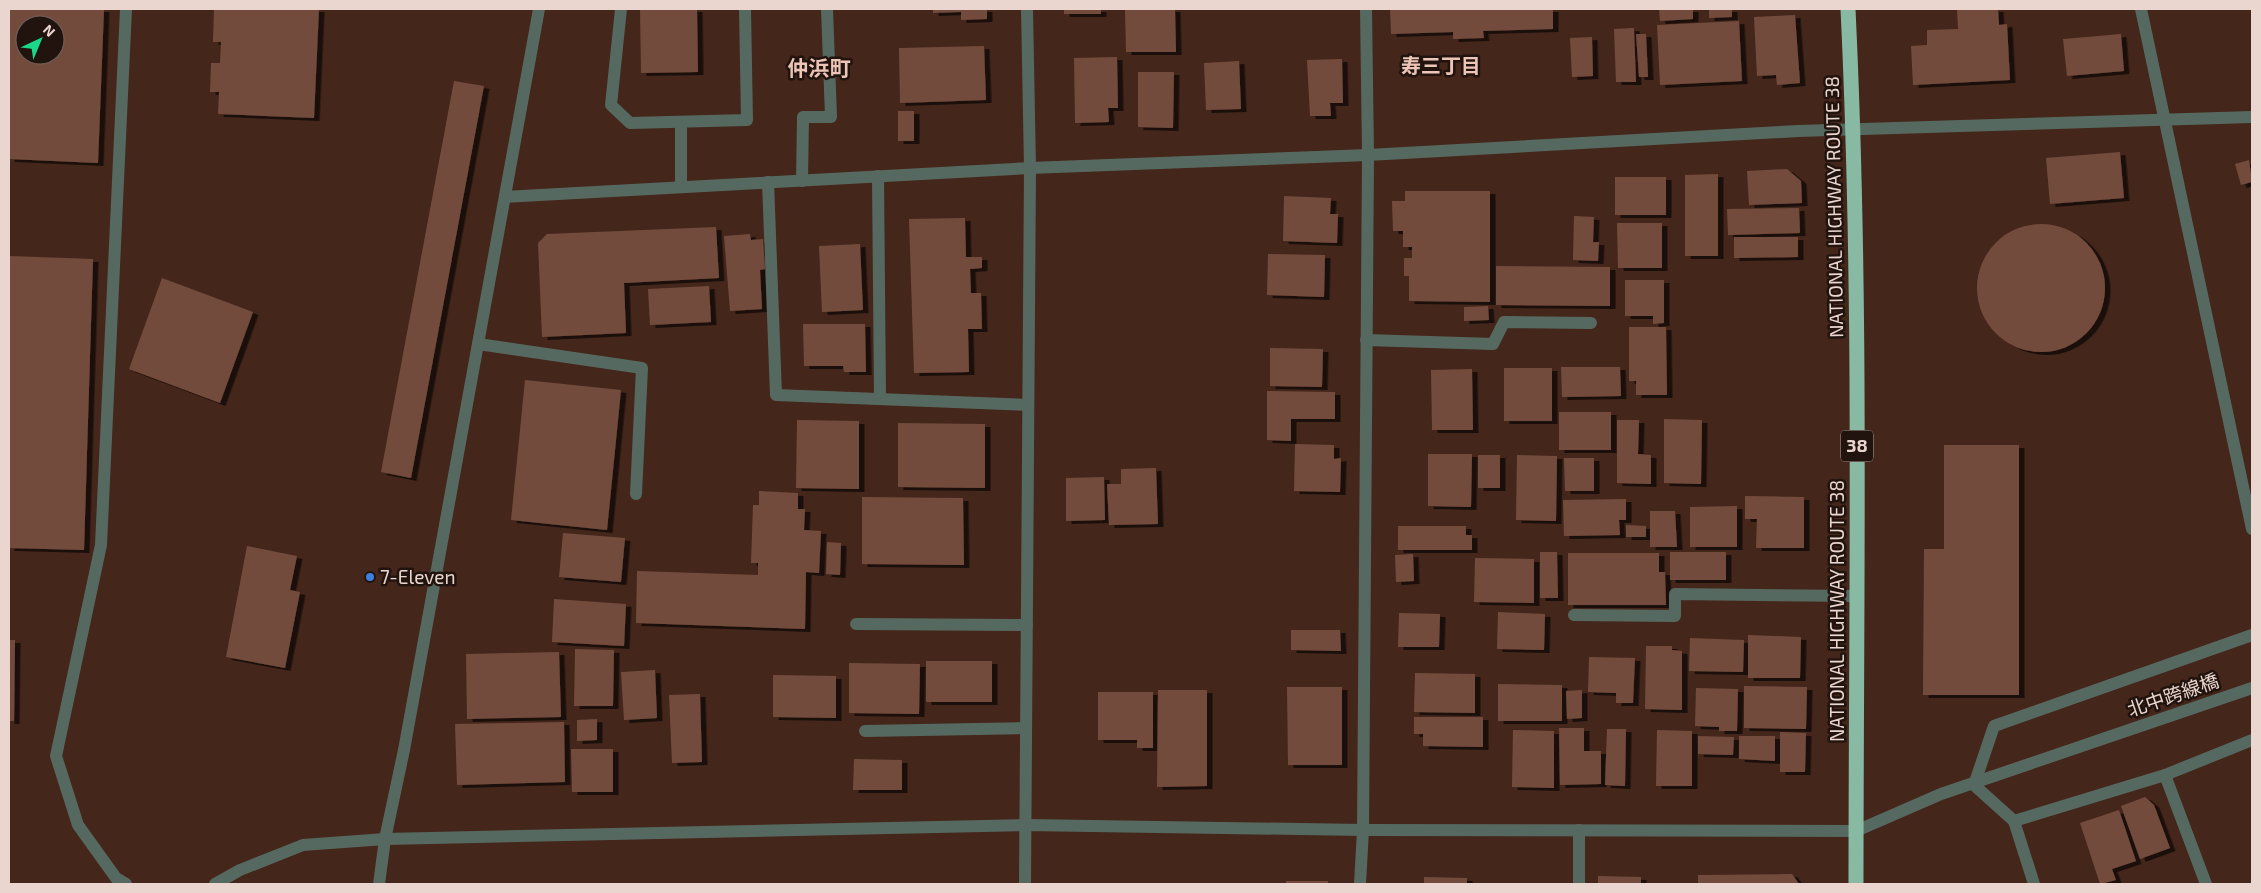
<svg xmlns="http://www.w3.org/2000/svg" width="2261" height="893" font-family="'Exo 2','Noto Sans JP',sans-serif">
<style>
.building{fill:#734b3c;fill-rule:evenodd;filter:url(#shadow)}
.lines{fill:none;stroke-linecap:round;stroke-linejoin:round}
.minor{stroke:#566960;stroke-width:12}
.highway{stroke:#88b9a3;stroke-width:15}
.shop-dot{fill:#3f7fe0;stroke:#21130e;stroke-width:2}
.labels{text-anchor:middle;stroke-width:5;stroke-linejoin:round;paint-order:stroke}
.shield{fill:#21130e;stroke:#ae9c95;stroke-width:1}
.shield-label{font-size:18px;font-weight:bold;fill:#ead6cf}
.street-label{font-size:19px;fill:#ead6cf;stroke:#21130e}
.poi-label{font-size:19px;fill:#ead6cf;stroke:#21130e;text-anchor:start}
.neighbourhood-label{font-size:20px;font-weight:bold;fill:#edc5b7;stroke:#21130e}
.quarter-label{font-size:21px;font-weight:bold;fill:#edc5b7;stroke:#21130e}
</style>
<defs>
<filter id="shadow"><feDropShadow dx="5.5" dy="3" stdDeviation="0" flood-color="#0009"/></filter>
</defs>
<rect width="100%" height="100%" fill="#44261b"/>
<g class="building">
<path d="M9 9H104L98 163 9 159ZM25 25H55V55H25Z"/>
<polygon points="214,9 319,9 314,118 218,114 219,92 210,92 211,63 220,63 221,42 213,42"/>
<polygon points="640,9 697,9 698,72 641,73"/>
<polygon points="933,9 987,9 987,19 961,20 961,12 933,13"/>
<rect x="1064" y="9" width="37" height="5"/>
<polygon points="1125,9 1175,9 1176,52 1126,52"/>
<polygon points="1390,9 1553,9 1553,29 1483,31 1484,38 1453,39 1453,32 1391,34"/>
<polygon points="1659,9 1693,9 1693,19 1660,21"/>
<polygon points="1709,9 1732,9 1732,17 1709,18"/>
<polygon points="1957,9 1998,9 1999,25 2007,24 2010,80 1913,85 1911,46 1927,45 1927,30 1958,29"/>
<polygon points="1795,15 1800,83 1777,85 1776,75 1757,76 1754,17"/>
<polygon points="1739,21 1742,81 1660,85 1657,25"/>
<polygon points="1634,28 1636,82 1616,82 1614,29"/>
<polygon points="1636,34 1646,34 1648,77 1639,77"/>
<polygon points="2121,34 2124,71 2067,76 2063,39"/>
<polygon points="1592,37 1593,76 1572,77 1570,38"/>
<polygon points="984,46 986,100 900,103 899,48"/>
<polygon points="1117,57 1118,108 1108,108 1109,122 1075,123 1074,58"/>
<polygon points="1342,59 1343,103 1330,103 1331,116 1310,116 1307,60"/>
<polygon points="1239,61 1241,109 1206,110 1204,63"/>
<polygon points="1138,72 1174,72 1173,128 1138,127"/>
<polygon points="454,81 484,86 411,478 381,472"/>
<rect x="898" y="111" width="16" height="30"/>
<polygon points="2120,152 2124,198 2050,204 2046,158"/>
<polygon points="2249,160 2252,182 2241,185 2235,164"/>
<polygon points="1787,169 1801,181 1802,203 1749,205 1747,171"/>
<polygon points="1718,174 1718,256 1685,256 1685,175"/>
<rect x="1615" y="177" width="51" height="38"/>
<polygon points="1405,191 1490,191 1490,302 1409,301 1409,276 1404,276 1404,258 1412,258 1412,247 1403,247 1403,231 1393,231 1392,201 1405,201"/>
<polygon points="1284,196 1331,198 1330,214 1338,214 1337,243 1283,241"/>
<polygon points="1799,208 1800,233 1728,235 1727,209"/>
<polygon points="1574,216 1594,217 1593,242 1599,242 1598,261 1573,260"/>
<polygon points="965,218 966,257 982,257 982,268 970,269 971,293 981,293 982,329 968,329 969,372 914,373 909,219"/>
<polygon points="1617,223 1662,223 1662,268 1618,268"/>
<circle cx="2041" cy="288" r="64"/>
<polygon points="716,227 719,278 624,283 626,333 542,337 538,243 547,234"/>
<polygon points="750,234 751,240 763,239 765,269 760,270 762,309 730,311 724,236"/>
<polygon points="1734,237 1798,237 1798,257 1734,258"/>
<polygon points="860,244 863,310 822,312 819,246"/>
<polygon points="1268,254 1325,255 1324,297 1267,295"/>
<polygon points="9,256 93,259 84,550 9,548"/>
<polygon points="1496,266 1610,267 1610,306 1496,305"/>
<polygon points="162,278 253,312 220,403 129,369"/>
<polygon points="1625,280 1664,280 1664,323 1653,324 1653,316 1625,316"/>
<polygon points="709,286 711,322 650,325 648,289"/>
<polygon points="1488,306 1489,320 1464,321 1464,307"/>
<polygon points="803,324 865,324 866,372 844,372 843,366 804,366"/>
<polygon points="1629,327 1666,327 1667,395 1636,395 1636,381 1629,381"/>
<polygon points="1270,348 1323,349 1322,387 1270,386"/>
<polygon points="1561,367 1620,367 1621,396 1562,397"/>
<rect x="1504" y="368" width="48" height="53"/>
<polygon points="1472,369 1473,430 1432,430 1431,370"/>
<polygon points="525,380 621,390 607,530 511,520"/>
<polygon points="1267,391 1335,392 1335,419 1291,419 1291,441 1267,440"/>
<rect x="1559" y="412" width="52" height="38"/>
<polygon points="1664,419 1702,420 1701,484 1664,483"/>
<polygon points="797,420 859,421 859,489 796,488"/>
<polygon points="1617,420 1639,420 1638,454 1651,455 1651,484 1617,483"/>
<polygon points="898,423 985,424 985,488 898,487"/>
<polygon points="1295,444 1334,445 1334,459 1341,458 1340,492 1294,491"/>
<polygon points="1944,445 2019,445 2019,695 1923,695 1924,549 1944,549"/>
<polygon points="1428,454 1472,454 1471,507 1428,506"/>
<rect x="1478" y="455" width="22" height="33"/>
<polygon points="1517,455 1557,456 1556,521 1516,520"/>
<polygon points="1564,458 1594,458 1594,491 1565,491"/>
<polygon points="1156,468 1158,524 1109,525 1107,484 1121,484 1121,469"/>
<polygon points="1104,477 1105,520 1066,521 1066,478"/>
<polygon points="759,491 798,493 798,509 805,509 804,530 821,531 819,573 806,572 805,629 636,623 637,571 758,575 758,563 751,563 753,505 759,505"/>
<polygon points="1745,496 1804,497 1804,548 1756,548 1757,519 1745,519"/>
<polygon points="862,497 963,498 964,565 862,564"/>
<polygon points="1626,499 1626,520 1619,520 1620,535 1564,536 1563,500"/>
<polygon points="1737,506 1737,547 1690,547 1690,507"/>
<polygon points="1650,511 1675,511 1677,547 1650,547"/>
<polygon points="1626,525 1646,526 1646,537 1626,537"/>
<polygon points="1398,526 1466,526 1466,535 1472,535 1472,550 1398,550"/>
<polygon points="563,533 625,538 621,582 559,577"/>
<polygon points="827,542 841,543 840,575 826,574"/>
<polygon points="247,546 297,556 290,590 300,592 285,668 226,657"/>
<polygon points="1540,552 1557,552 1558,598 1540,598"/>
<rect x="1670" y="552" width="56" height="28"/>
<polygon points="1568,553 1659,553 1659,572 1665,572 1666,605 1568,605"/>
<polygon points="1413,554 1414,581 1396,582 1395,555"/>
<polygon points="1475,558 1534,559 1534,603 1474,602"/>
<polygon points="554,599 626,604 624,646 552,642"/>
<polygon points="1498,612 1545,614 1544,650 1497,649"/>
<polygon points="1399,613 1440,614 1439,647 1398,647"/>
<polygon points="1291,630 1340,630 1341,651 1291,650"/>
<polygon points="1748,635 1801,637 1800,678 1748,678"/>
<polygon points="1690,638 1744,640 1743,672 1689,671"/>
<polygon points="9,640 15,640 14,721 9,721"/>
<polygon points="1646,646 1672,646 1672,650 1682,651 1682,710 1645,709"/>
<polygon points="575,649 614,650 613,706 574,706"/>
<polygon points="559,652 561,717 467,719 466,654"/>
<polygon points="1589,657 1635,658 1633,703 1616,703 1616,693 1588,692"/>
<rect x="926" y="661" width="66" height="41"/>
<polygon points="849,663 920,664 919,714 849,713"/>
<polygon points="655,670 657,718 624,720 621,672"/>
<polygon points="1415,673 1475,674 1475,713 1414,712"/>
<polygon points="773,675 836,676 836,718 773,717"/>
<polygon points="1498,684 1562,685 1562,721 1498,721"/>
<polygon points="1744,686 1807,687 1806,729 1744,728"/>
<polygon points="1287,687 1342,687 1342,765 1288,765"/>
<polygon points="1696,688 1738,689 1737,731 1719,731 1719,727 1695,726"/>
<polygon points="1158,690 1207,690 1207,786 1157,787"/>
<polygon points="1582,690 1582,718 1567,719 1566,691"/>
<polygon points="1098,692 1153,692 1153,748 1137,748 1137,740 1098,740"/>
<polygon points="700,694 702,762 672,763 669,695"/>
<polygon points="1414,717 1483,717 1483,747 1423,746 1423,734 1414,734"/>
<polygon points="597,719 597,740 577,741 577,720"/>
<polygon points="564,722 565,782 457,785 455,724"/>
<polygon points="1559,728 1584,728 1584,751 1601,751 1601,784 1560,785"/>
<polygon points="1607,729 1626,729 1625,786 1605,785"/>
<polygon points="1513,730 1554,731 1554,788 1512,787"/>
<polygon points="1657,730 1692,731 1692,786 1656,786"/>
<polygon points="1780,732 1806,733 1805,772 1780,772"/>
<polygon points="1698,736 1734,737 1733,755 1698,754"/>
<polygon points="1739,736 1775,736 1775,761 1739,759"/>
<polygon points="571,749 613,749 613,792 572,792"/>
<polygon points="854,759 902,760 902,790 853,790"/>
<polygon points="2145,797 2154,805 2170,848 2140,859 2121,806"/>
<polygon points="2119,810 2136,861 2112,869 2116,880 2100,884 2080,823"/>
<polygon points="1792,874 1799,884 1698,884 1698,875"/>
<polygon points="1598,876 1641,877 1641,884 1598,884"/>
<polygon points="1424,877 1467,878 1467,884 1424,884"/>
<rect x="1286" y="881" width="42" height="3"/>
</g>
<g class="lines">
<g class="minor">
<polyline points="126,9 101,545 56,756 78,825 116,878 126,884"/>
<polyline points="621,9 611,105 630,123 747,120 745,9"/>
<polyline points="2141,9 2252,529"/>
<polyline points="878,176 880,399"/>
<polyline points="802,181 803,117 831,117 827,9"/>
<polyline points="768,182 776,395 1028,405"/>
<polyline points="681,187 681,122"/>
<polyline points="505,197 1030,168 1368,155 1798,131 2252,117"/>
<polyline points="1366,340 1493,344 1504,322 1591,323"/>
<polyline points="478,344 642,368 636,494"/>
<polyline points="1574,615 1675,616 1675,594 1857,596"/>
<polyline points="856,624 1027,625"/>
<polyline points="2252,635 1994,726 1974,785 2014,821 2165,775 2252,740"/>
<polyline points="865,731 1026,728"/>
<polyline points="2165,775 2206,884"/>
<polyline points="2014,821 2034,884"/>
<polyline points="1579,830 1579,884"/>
<polyline points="215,884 240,870 303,845 385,839 1026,825 1363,830 1856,831 1941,794 2252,688"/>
<polyline points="379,884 385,839 404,750 539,9"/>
<polyline points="1025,884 1030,168 1027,9"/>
<polyline points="1360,884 1363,830 1368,155 1366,9"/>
</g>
<path class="highway" d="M1848 9C1862 300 1856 592 1856 884"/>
</g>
<circle class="shop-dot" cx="370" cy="577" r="5"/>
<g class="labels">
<rect class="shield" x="1841" y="430.5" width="32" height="31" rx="4"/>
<g class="shield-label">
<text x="1857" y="452">38</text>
</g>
<g class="street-label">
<text transform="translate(1834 207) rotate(-91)" y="7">NATIONAL HIGHWAY ROUTE 38</text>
<text transform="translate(1837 611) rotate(-90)" y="7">NATIONAL HIGHWAY ROUTE 38</text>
<text transform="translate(2173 695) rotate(-19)" y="7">北中跨線橋</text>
</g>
<g class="poi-label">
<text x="380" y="584">7-Eleven</text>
</g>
<g class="neighbourhood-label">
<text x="1441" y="73">寿三丁目</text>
</g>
<g class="quarter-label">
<text x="819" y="76">仲浜町</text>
</g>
</g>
<rect width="2261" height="893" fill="none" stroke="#ead6cf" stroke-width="20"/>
<g transform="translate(40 40) rotate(44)"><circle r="24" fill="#21130e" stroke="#71615b"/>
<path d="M0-4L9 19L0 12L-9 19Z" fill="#19d989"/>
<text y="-8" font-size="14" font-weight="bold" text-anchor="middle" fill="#ead6cf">N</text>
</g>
</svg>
